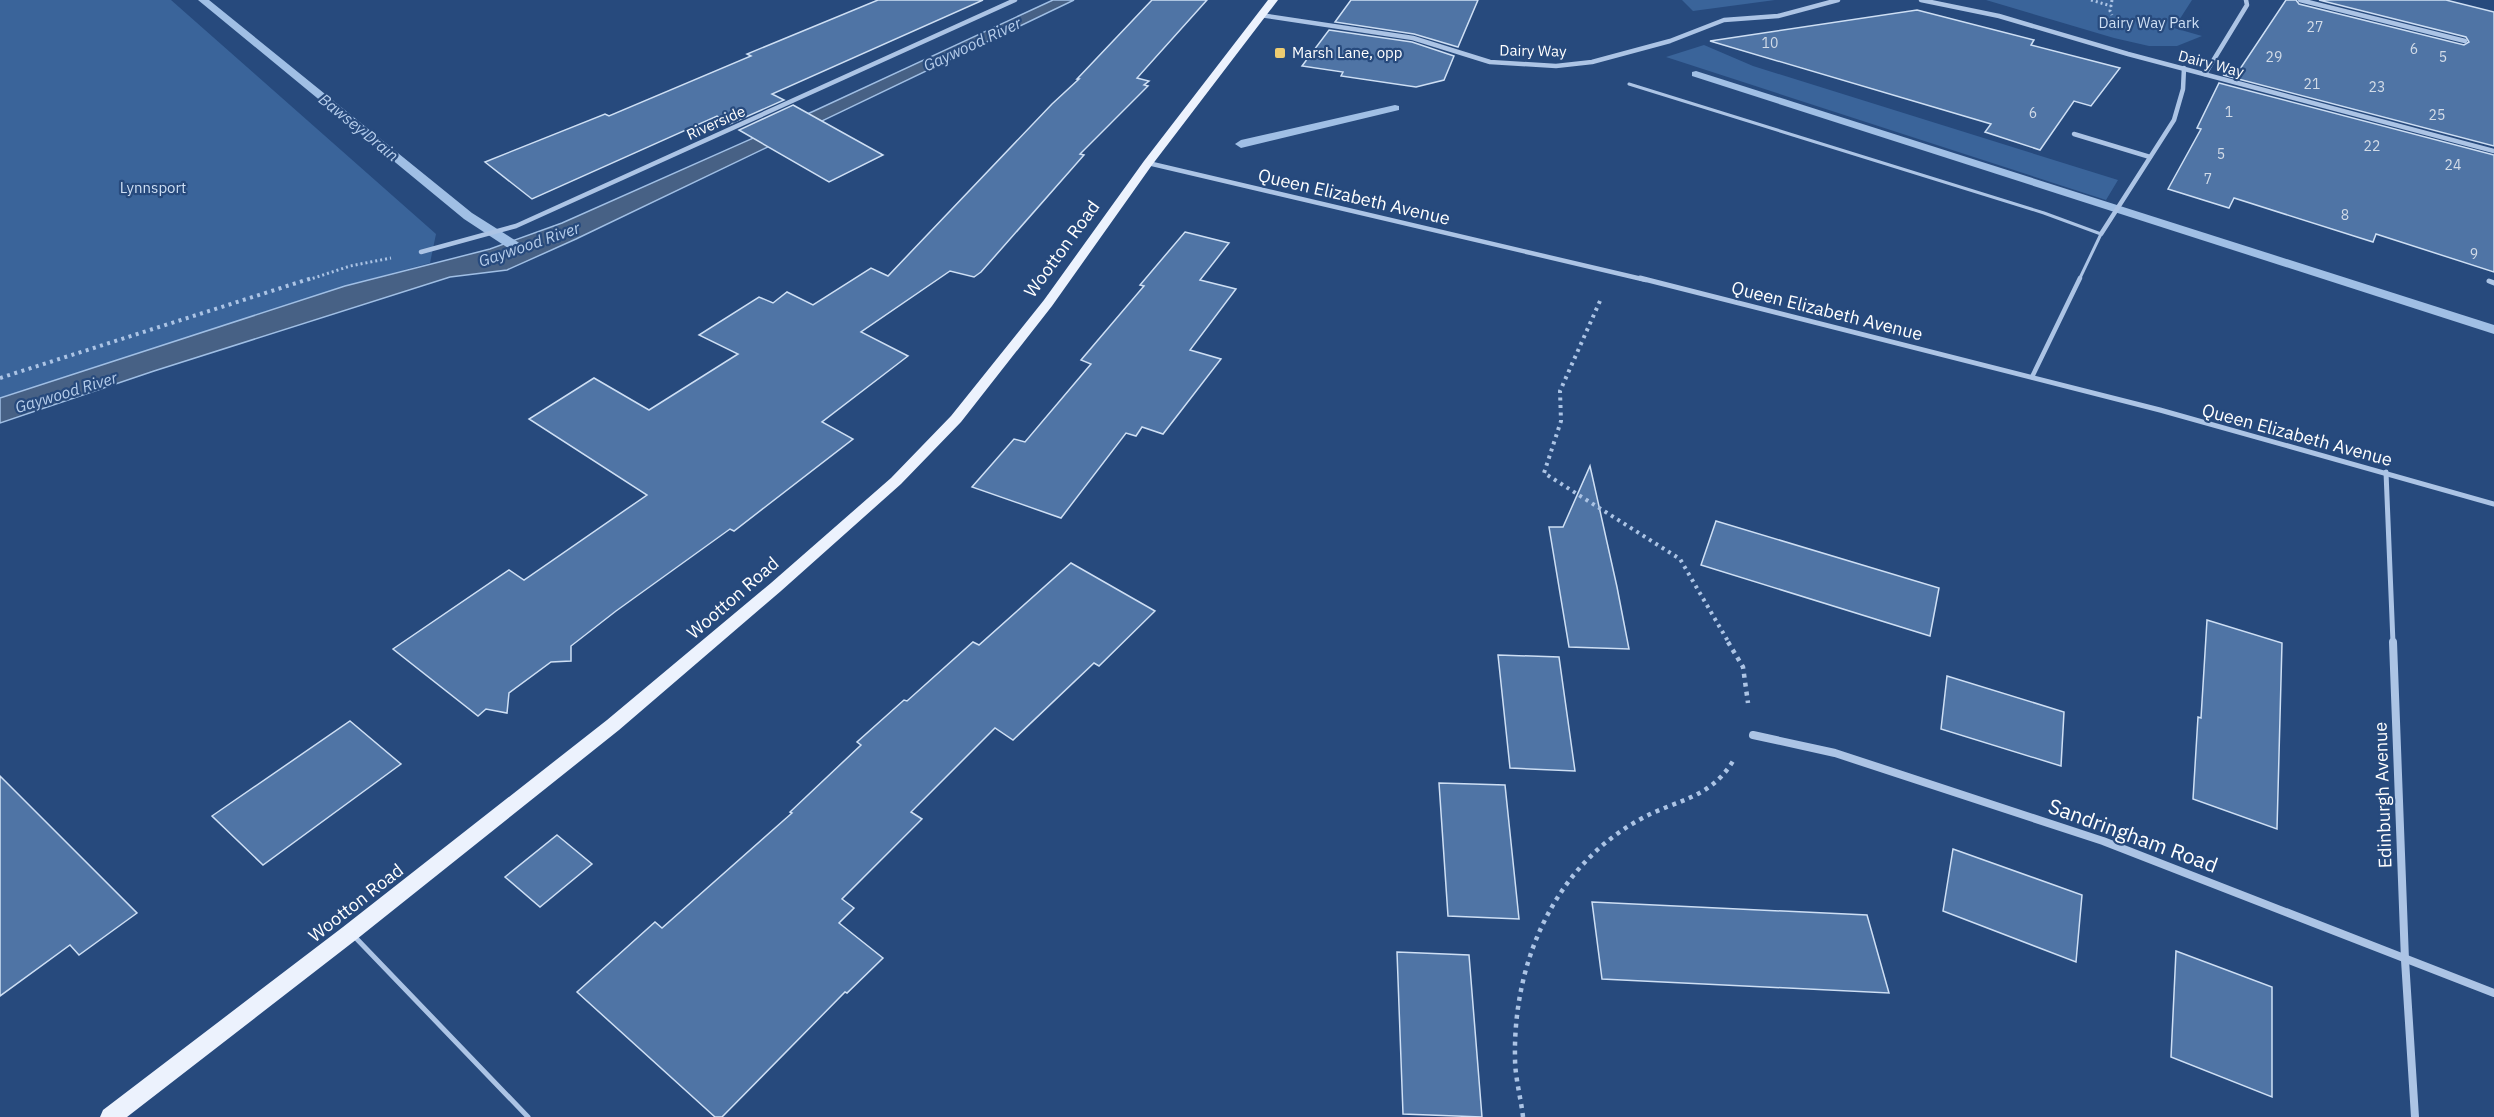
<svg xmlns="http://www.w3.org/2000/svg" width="2494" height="1117" font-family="'IBM Plex Sans',sans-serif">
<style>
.green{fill:#3a649a}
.water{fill:#476185;stroke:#a0bfe5;stroke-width:1.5}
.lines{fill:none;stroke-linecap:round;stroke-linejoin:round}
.stream{fill:#a0bfe5;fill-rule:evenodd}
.building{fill:#4f74a5;stroke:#cedff4;stroke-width:1.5}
.path-far2{stroke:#acc4e5;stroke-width:3;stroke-dasharray:2 3;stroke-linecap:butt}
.path-far1{stroke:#acc4e5;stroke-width:4;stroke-dasharray:3 4.5;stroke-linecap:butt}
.path{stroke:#acc4e5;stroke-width:4.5;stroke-dasharray:4 5;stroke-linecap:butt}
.lane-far2{stroke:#acc4e5;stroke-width:3}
.lane-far1{stroke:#acc4e5;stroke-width:4.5}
.lane{stroke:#acc4e5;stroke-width:5}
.street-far2{stroke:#acc4e5;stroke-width:4.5}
.street-far1{stroke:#acc4e5;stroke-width:5}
.street{stroke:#acc4e5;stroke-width:8}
.primary{fill:#ecf2fd;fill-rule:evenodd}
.poi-dot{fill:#edcc71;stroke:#274a7d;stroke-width:2}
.labels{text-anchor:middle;stroke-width:4.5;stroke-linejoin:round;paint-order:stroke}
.far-number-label{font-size:14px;fill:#d3dce8}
.far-park-label{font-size:15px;fill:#cedff4;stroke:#274a7d}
.far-street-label{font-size:15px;fill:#fff;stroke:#274a7d}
.far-poi-label{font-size:15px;fill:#fff;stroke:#274a7d;text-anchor:start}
.far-water-label{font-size:16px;font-style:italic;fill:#b7ceec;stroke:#274a7d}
.street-label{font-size:18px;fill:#fff;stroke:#274a7d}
.near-street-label{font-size:21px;fill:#fff;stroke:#274a7d}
</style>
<rect width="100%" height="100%" fill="#274a7d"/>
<g class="green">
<polygon points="0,0 171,0 436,234 430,263 345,286 0,398"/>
<polygon points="1682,0 1775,0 1693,11"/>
<polygon points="1986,0 2192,0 2174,28 2202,36 2177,46 2149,46 2114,38"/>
<polygon points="1704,45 1753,66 2118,180 2106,200 1666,57"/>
</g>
<polygon class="water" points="1053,0 1074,0 576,239 507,270 450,277 154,371 0,423 0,398 345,286 490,249 562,223 814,111"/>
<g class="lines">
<g class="stream">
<polygon points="198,0 209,0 472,213 524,246 526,249 524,252 514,252 464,219"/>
<polygon points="1696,71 2494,325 2494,334 1692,76 1692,72"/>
<polygon points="1395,105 1399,106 1399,110 1241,148 1235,144 1241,140"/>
</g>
</g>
<g class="building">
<polygon points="878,0 983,0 772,94 784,100 730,124 717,116 532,199 485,162 605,114 609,116 751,56 747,54"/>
<polygon points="1152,0 1207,0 1137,78 1149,81 1144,85 1148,86 1080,154 1084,155 981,272 974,277 950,271 861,332 908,356 822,422 853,439 734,531 730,529 616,611 571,646 571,661 551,662 509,693 507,713 486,709 478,716 393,649 509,570 524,580 647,495 529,419 594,378 649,410 738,354 699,335 759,297 773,303 787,292 813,305 871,268 888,276 1052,104 1079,79 1077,79"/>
<polygon points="1351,0 1478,0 1458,47 1414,34 1335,22"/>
<polygon points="2286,0 2296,0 2299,4 2464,45 2469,42 2466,37 2319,0 2446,0 2494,12 2494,146 2223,75 2238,72"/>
<polygon points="1917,10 2034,40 2031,45 2120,68 2091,106 2074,101 2040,150 1985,132 1991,124 1710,41"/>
<polygon points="1329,30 1412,42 1454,56 1444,80 1416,87 1341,76 1343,72 1302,66"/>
<polygon points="2219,83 2494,155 2494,272 2376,234 2373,242 2234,198 2229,208 2168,189 2201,129 2197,128"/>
<polygon points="793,105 883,155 829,182 739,130"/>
<polygon points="1185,232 1229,243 1200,280 1236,289 1190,350 1221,359 1163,434 1142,427 1136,436 1126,433 1061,518 972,487 1014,439 1025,442 1091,364 1081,360 1144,286 1140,285"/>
<polygon points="1590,466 1617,587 1629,649 1569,647 1549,527 1563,527"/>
<polygon points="1716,521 1939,588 1930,636 1701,565"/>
<polygon points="1071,563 1155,611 1099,666 1094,663 1013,740 995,728 911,812 922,819 842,899 854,908 839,923 883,958 847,993 845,992 722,1117 715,1117 577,992 655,922 662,928 792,813 790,812 861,745 857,742 904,700 907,701 973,642 979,645"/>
<polygon points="2207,620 2282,643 2277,829 2193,799 2198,717 2201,718"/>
<polygon points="1498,655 1559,657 1575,771 1510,768"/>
<polygon points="1947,676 2064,712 2061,766 1941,729"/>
<polygon points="350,721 401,764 263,865 212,816"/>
<polygon points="0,776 137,913 79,955 70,945 0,996"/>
<polygon points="1439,783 1505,785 1519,919 1448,916"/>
<polygon points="557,835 592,864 540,907 505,877"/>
<polygon points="1953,849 2082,895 2076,962 1943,911"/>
<polygon points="1592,902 1867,915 1889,993 1602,979"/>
<polygon points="2176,951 2272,987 2272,1097 2171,1057"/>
<polygon points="1397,952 1469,955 1482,1117 1403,1114"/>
</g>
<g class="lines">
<g class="path-far2">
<polyline points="2091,0 2111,6"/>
<polyline points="2112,0 2110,11 2112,15"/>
<polyline points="308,280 350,266 391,258"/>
</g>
<g class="path-far1">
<polyline points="1600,301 1560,391 1561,421 1544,473 1680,559 1729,643"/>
<polyline points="0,378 312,278"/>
</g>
<g class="path">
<polyline points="1728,642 1743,667 1748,703"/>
<path d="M1523 1117C1521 1098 1515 1078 1515 1058 1513 963 1554 867 1639 820 1676 799 1709 800 1733 761"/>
</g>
<polyline class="lane-far2" points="1629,84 2044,213 2101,234 2079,280"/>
<polyline class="lane-far1" points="2032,377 2080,278"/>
<polyline class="lane" points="353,935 528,1117"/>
<g class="street-far2">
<polyline points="1921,0 1999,16 2128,54 2494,151"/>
<polyline points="2300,0 2465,41"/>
<polyline points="1260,15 1413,38 1490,62 1556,66 1592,62 1670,41 1724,20 1778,16 1838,0"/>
<polyline points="2205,74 2247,5 2246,0"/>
<polyline points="2074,134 2150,157"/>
<polyline points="1148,163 1646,280"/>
<polyline points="2101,234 2174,120 2183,89 2184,68"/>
<polyline points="421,252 516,226 1015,0"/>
</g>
<g class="street-far1">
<polyline points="1640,278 2160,410 2494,504"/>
<polyline points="2489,281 2494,283"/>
<polyline points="2386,472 2393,643"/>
</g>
<g class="street">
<polyline points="2393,642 2405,960 2415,1117"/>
<polyline points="1753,735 1835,753 2103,841 2494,993"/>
</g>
<polygon class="primary" points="1268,0 1278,0 1152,165 1052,306 961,422 901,484 781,591 619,730 357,939 127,1117 100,1117 103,1110 343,927 607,720 771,583 891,478 951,416 1044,300 1144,161"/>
</g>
<rect class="poi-dot" x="1274" y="47" width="12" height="12" rx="3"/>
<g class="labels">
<g class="far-number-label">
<text x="2315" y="32">27</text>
<text x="1770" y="48">10</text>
<text x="2414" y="54">6</text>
<text x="2274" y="62">29</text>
<text x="2443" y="62">5</text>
<text x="2312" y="89">21</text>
<text x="2377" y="92">23</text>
<text x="2229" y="117">1</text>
<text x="2033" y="118">6</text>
<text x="2437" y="120">25</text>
<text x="2372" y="151">22</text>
<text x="2221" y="159">5</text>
<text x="2453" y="170">24</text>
<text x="2208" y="184">7</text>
<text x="2345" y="220">8</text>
<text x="2474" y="259">9</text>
</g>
<g class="far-park-label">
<text x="2149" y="28">Dairy Way Park</text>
<text x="153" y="193">Lynnsport</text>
</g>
<g class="far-street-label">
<text transform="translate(1533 51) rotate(1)" y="5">Dairy Way</text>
<text transform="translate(2211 64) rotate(15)" y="5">Dairy Way</text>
<text transform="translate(716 123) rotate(-24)" y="5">Riverside</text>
</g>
<g class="far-poi-label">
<text x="1292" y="58">Marsh Lane, opp</text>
</g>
<g class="far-water-label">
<text transform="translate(972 44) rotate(-25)" y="6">Gaywood River</text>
<text transform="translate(359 127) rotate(39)" y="6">Bawsey Drain</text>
<text transform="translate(529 244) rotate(-19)" y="6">Gaywood River</text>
<text transform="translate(66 392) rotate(-17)" y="6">Gaywood River</text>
</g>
<g class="street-label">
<text transform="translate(1354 197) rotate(13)" y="6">Queen Elizabeth Avenue</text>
<text transform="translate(1062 249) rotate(-54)" y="6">Wootton Road</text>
<text transform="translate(1827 311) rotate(14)" y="6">Queen Elizabeth Avenue</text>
<text transform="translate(2297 435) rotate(15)" y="6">Queen Elizabeth Avenue</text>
<text transform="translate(733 598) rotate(-41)" y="6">Wootton Road</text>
<text transform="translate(2383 795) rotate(-92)" y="6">Edinburgh Avenue</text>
<text transform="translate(356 903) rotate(-38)" y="6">Wootton Road</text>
</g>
<g class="near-street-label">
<text transform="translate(2133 836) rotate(20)" y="7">Sandringham Road</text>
</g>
</g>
</svg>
